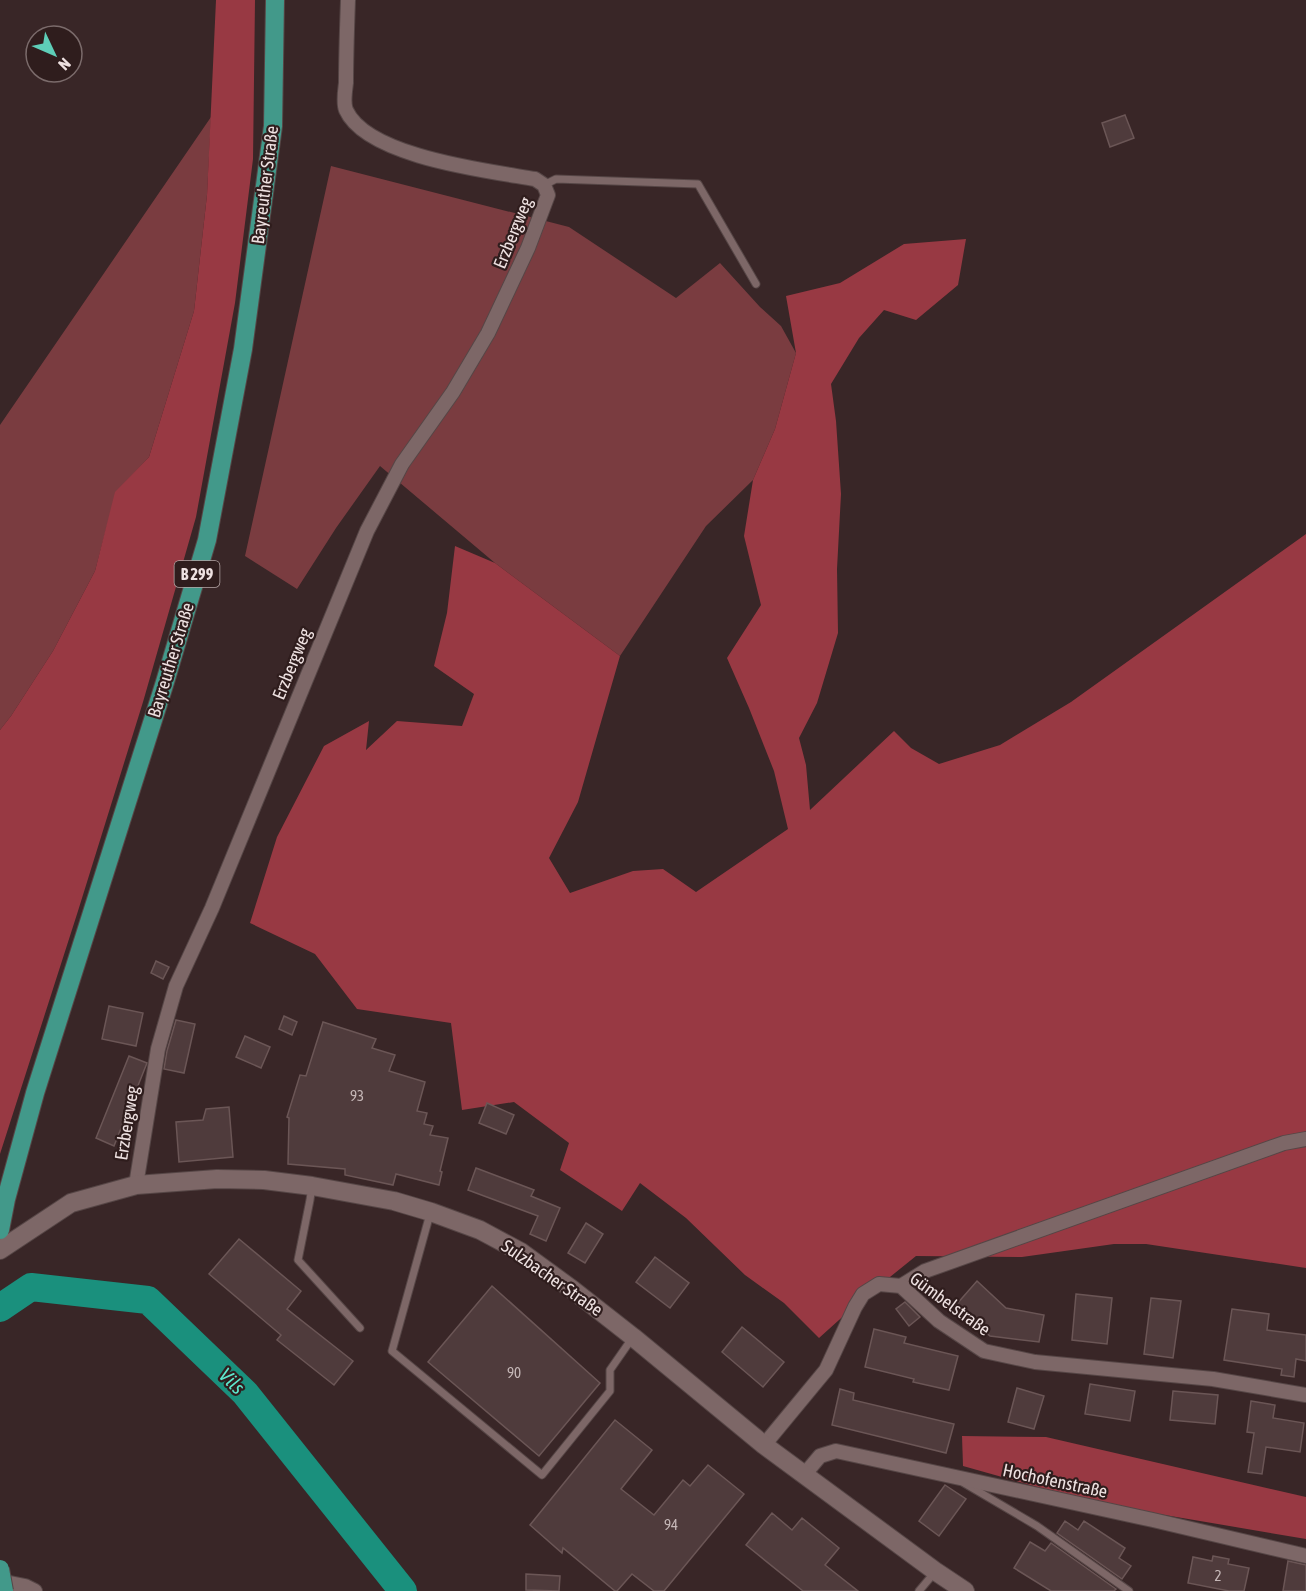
<svg xmlns="http://www.w3.org/2000/svg" width="1306" height="1591" font-family="'Asap Condensed',sans-serif">
<style>
.green{fill:#7a3c40}
.forest{fill:#983943}
.lines{fill:none;stroke-linecap:round;stroke-linejoin:round}
.river{stroke:#1a907d;stroke-width:28}
.building{fill:#4f3b3c;stroke:#6b5656;stroke-width:1.5}
.lane-casing{stroke:#564646;stroke-width:9}
.street-casing{stroke:#564646;stroke-width:16}
.secondary-casing{stroke:#564646;stroke-width:20}
.primary-casing{stroke:#564646;stroke-width:20}
.lane{stroke:#7d6767;stroke-width:7}
.street{stroke:#7d6767;stroke-width:14}
.secondary{stroke:#7d6767;stroke-width:18}
.primary{stroke:#42998a;stroke-width:18}
.primary-bridge-casing{stroke:#564646;stroke-width:20;stroke-linecap:butt}
.primary-bridge{stroke:#42998a;stroke-width:18}
.labels{text-anchor:middle;stroke-width:4.5;stroke-linejoin:round;paint-order:stroke}
.number-label{font-size:15px;fill:#c6b8b8}
.shield{fill:#2f1d1d;stroke:#b5a6a6;stroke-width:1.5}
.shield-label{font-size:16px;font-weight:bold;fill:#eee1e1}
.street-label{font-size:18px;fill:#eee1e1;stroke:#2f1d1d}
.water-label{font-size:20px;font-style:italic;fill:#5ee8ce;stroke:#2f1d1d}
</style>
<rect width="100%" height="100%" fill="#392627"/>
<g class="green">
<polygon points="211,117 207,195 194,311 149,457 116,492 95,571 53,651 11,716 0,730 0,425"/>
<polygon points="331,166 569,227 676,298 720,263 760,307 781,326 796,353 775,429 753,480 706,526 620,656 495,563 380,466 336,528 297,589 245,556"/>
</g>
<g class="forest">
<polygon points="216,0 255,0 253,159 235,303 196,517 143,702 78,911 0,1154 0,730 11,716 53,651 95,571 115,492 149,457 194,311 207,195"/>
<polygon points="966,239 958,285 916,320 884,310 859,338 831,384 836,421 841,494 837,569 838,633 817,703 799,738 806,765 810,810 894,731 911,748 939,764 1000,745 1071,702 1306,534 1306,1268 1146,1244 1114,1244 1022,1257 916,1256 859,1302 819,1338 784,1303 745,1275 686,1218 640,1183 622,1211 560,1170 569,1143 514,1102 462,1110 451,1023 357,1009 315,954 250,923 277,837 324,746 369,721 366,750 397,721 462,726 474,694 434,666 447,613 455,546 495,563 620,656 578,802 549,858 570,893 633,871 663,869 696,892 788,829 774,771 749,708 727,658 761,605 744,536 753,480 775,429 796,353 786,296 840,283 904,244"/>
<polygon points="962,1436 1046,1437 1306,1497 1306,1539 1094,1503 963,1466"/>
</g>
<g class="lines">
<polyline class="river" points="0,1308 31,1287 148,1300 245,1393 403,1591"/>
</g>
<g class="building">
<polygon points="1125,115 1134,138 1110,147 1102,123"/>
<polygon points="156,961 169,967 163,979 151,973"/>
<polygon points="109,1006 143,1013 136,1046 102,1039"/>
<polygon points="284,1016 297,1022 292,1035 279,1029"/>
<polygon points="176,1020 195,1024 184,1073 164,1069 167,1051"/>
<polygon points="323,1022 376,1039 372,1048 395,1055 389,1071 425,1082 417,1111 427,1113 424,1124 433,1126 430,1135 448,1138 440,1171 442,1172 439,1185 396,1174 393,1185 345,1175 345,1169 288,1164 289,1118 287,1117 300,1075 306,1076"/>
<polygon points="245,1036 270,1047 261,1068 236,1057"/>
<polygon points="129,1056 147,1063 114,1146 96,1138"/>
<polygon points="487,1103 514,1115 506,1134 479,1123"/>
<polygon points="229,1107 233,1157 179,1162 176,1122 203,1120 206,1109"/>
<polygon points="476,1168 534,1190 531,1196 560,1208 546,1241 530,1234 538,1216 468,1190"/>
<polygon points="586,1223 603,1234 585,1263 568,1253"/>
<polygon points="239,1239 301,1291 287,1309 353,1361 334,1385 277,1340 281,1335 209,1274"/>
<polygon points="655,1257 689,1283 670,1308 636,1282"/>
<polygon points="977,1281 1006,1308 1044,1315 1039,1342 990,1336 956,1305"/>
<polygon points="492,1286 600,1383 539,1456 428,1362"/>
<polygon points="1076,1294 1112,1298 1107,1344 1072,1340"/>
<polygon points="1151,1298 1181,1301 1173,1358 1144,1354"/>
<polygon points="905,1302 920,1317 909,1326 896,1309"/>
<polygon points="1232,1309 1269,1314 1267,1330 1306,1335 1306,1361 1296,1359 1294,1377 1281,1375 1282,1369 1224,1360"/>
<polygon points="742,1327 784,1362 763,1387 722,1352"/>
<polygon points="874,1329 906,1337 904,1343 958,1356 949,1390 913,1382 914,1379 865,1367"/>
<polygon points="1090,1384 1135,1391 1130,1421 1085,1414"/>
<polygon points="1017,1388 1044,1396 1034,1429 1008,1422"/>
<polygon points="840,1389 854,1393 853,1400 954,1424 946,1453 832,1425"/>
<polygon points="1173,1391 1218,1395 1215,1424 1170,1420"/>
<polygon points="1251,1401 1275,1405 1273,1418 1304,1423 1300,1452 1266,1447 1262,1474 1248,1472 1254,1433 1247,1432"/>
<polygon points="615,1420 652,1450 621,1489 654,1515 683,1480 690,1486 708,1465 744,1494 664,1591 654,1591 632,1574 617,1591 615,1591 563,1548 562,1553 530,1525"/>
<polygon points="945,1485 966,1499 939,1536 919,1521"/>
<polygon points="772,1513 792,1530 802,1518 839,1548 825,1565 858,1591 803,1591 746,1545"/>
<polygon points="1065,1521 1078,1530 1084,1521 1125,1548 1119,1558 1131,1566 1122,1579 1057,1533"/>
<polygon points="1030,1542 1045,1551 1051,1543 1116,1589 1114,1591 1051,1591 1014,1568"/>
<polygon points="1213,1556 1229,1559 1228,1564 1249,1568 1244,1591 1229,1591 1188,1583 1193,1557 1212,1561"/>
<polygon points="1288,1561 1306,1565 1306,1591 1283,1591"/>
<polygon points="526,1574 560,1576 559,1591 526,1590"/>
</g>
<g class="lines">
<defs>
<g id="lane">
<polyline points="544,185 556,179 698,184 756,284"/>
<polyline points="312,1186 310,1200 298,1260 360,1328"/>
<polyline points="430,1214 392,1351 542,1475 610,1391 610,1370 633,1337"/>
<polyline points="964,1483 1037,1526 1129,1591"/>
<polyline points="919,1591 935,1572"/>
</g>
<g id="street">
<path d="M136 1185 158 1049 176 986 212 908 367 531 402 464 453 392 488 333 528 248 548 195 544 185 535 179C489 171 367 157 346 110 343 103 345 91 346 83 346 55 347 28 348 0"/>
<polyline points="901,1286 925,1271 1284,1143 1306,1139"/>
<polyline points="764,1445 826,1370 855,1307 863,1294 879,1284 901,1286 939,1321 984,1351 1035,1362 1213,1379 1306,1395"/>
<polyline points="804,1475 820,1456 836,1451 1153,1520 1306,1556"/>
<polyline points="0,1581 25,1586 35,1591"/>
</g>
<polyline id="secondary" points="0,1250 71,1203 136,1185 217,1179 264,1180 312,1186 394,1201 431,1212 480,1230 521,1252 573,1290 633,1337 764,1445 935,1571 965,1591"/>
<polyline id="primary" points="0,1230 6,1199 35,1093 165,682 207,540 243,349 273,126 275,0"/>
</defs>
<use href="#lane" class="lane-casing"/>
<use href="#street" class="street-casing"/>
<use href="#secondary" class="secondary-casing"/>
<use href="#primary" class="primary-casing"/>
<use href="#lane" class="lane"/>
<use href="#street" class="street"/>
<use href="#secondary" class="secondary"/>
<use href="#primary" class="primary"/>
<defs>
<polyline id="primary-bridge" points="0,1569 4,1591"/>
</defs>
<use href="#primary-bridge" class="primary-bridge-casing"/>
<use href="#primary-bridge" class="primary-bridge"/>
</g>
<g class="labels">
<g class="number-label">
<text x="357" y="1101">93</text>
<text x="514" y="1378">90</text>
<text x="671" y="1530">94</text>
<text x="1218" y="1581">2</text>
</g>
<rect class="shield" x="174.5" y="561" width="45" height="26" rx="4.5"/>
<g class="shield-label">
<text x="197" y="580">B 299</text>
</g>
<g class="street-label">
<text transform="translate(265 185) rotate(-83)" y="6">Bayreuther Straße</text>
<text transform="translate(513 233) rotate(-68)" y="6">Erzbergweg</text>
<text transform="translate(171 660) rotate(-73)" y="6">Bayreuther Straße</text>
<text transform="translate(292 664) rotate(-68)" y="6">Erzbergweg</text>
<text transform="translate(127 1123) rotate(-81)" y="6">Erzbergweg</text>
<text transform="translate(552 1278) rotate(35)" y="6">Sulzbacher Straße</text>
<text transform="translate(950 1304) rotate(36)" y="6">Gümbelstraße</text>
<text transform="translate(1055 1481) rotate(12)" y="6">Hochofenstraße</text>
</g>
<g class="water-label">
<text transform="translate(232 1381) rotate(45)" y="7">Vils</text>
</g>
</g>
<g transform="translate(54 54) rotate(134)"><circle r="28" fill="#2f1d1d" stroke="#7b6b6b" stroke-width="1.5"/>
<path d="M0-4.5L10 22L0 15L-10 22Z" fill="#5eceb8"/>
<text y="-9" font-size="16" font-weight="bold" text-anchor="middle" fill="#eee1e1">N</text>
</g>
</svg>
